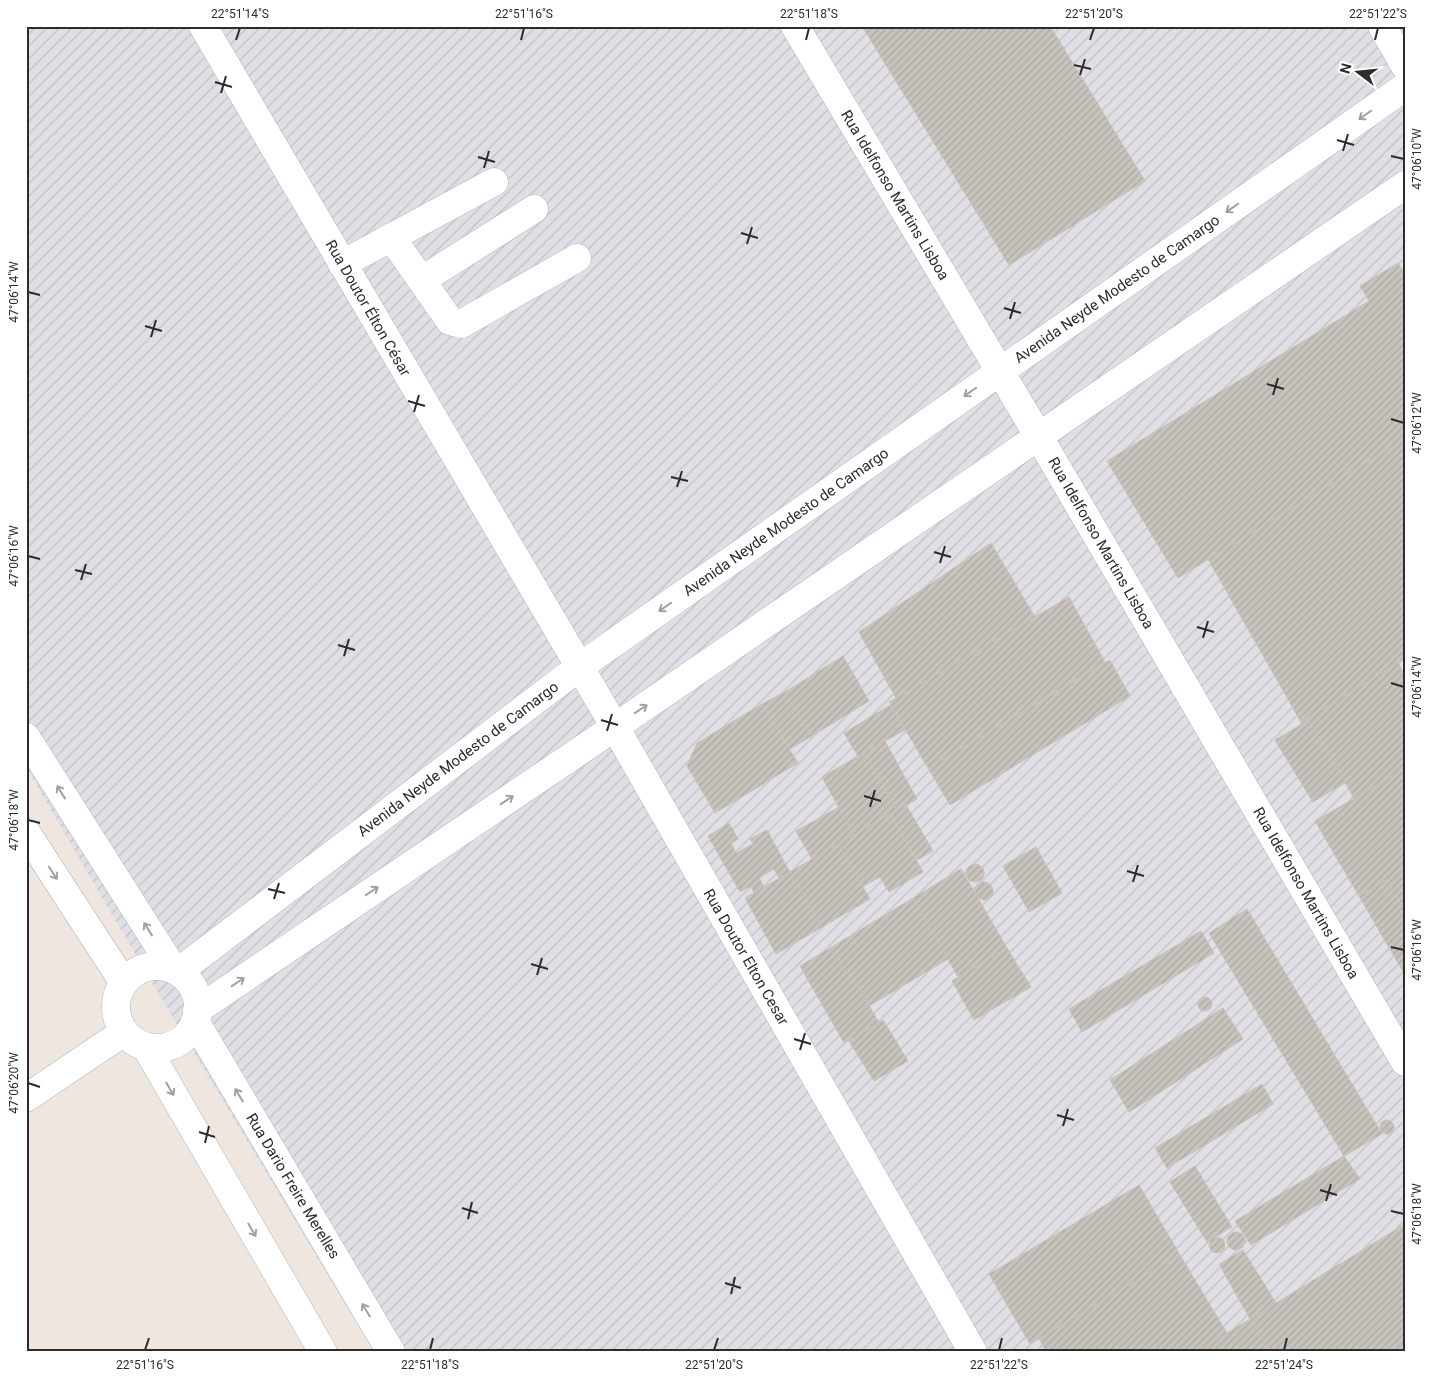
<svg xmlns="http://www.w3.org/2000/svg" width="1431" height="1378" font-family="Roboto,sans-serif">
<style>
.industrial{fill:url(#industrial-furrows)}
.building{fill:url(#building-hatch);stroke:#c9c1b8}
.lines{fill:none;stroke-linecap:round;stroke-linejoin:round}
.minor-casing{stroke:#b2b6c0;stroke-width:29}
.minor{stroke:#fff;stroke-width:28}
.oneway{stroke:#a0a0a0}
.ticks{fill:none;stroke:#2c2c2c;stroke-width:2}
.labels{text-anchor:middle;stroke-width:5;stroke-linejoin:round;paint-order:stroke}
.street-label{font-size:15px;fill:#2c2c2c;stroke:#fff}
.neatline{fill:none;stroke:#2c2c2c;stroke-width:2}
.ticks-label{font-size:12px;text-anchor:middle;fill:#2c2c2c}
</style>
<defs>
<pattern id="industrial-furrows" width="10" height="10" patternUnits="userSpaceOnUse" patternTransform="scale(1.25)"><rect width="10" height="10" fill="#e0dfe6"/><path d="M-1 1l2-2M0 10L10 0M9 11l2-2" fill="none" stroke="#c0c0c5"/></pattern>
<pattern id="building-hatch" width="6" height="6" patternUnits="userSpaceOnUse" patternTransform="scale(1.25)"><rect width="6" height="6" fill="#c9c3be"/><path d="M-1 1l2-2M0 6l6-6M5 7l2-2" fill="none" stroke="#ada8a3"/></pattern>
</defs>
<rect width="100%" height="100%" fill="#eee6df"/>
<polygon class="industrial" points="26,26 1405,26 1405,1352 374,1352 145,971 26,767"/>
<g class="building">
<polygon points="862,26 1050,26 1145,181 1009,265"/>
<polygon points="1398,263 1405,274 1405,439 1178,578 1107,461 1369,301 1360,286"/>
<polygon points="1405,439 1405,659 1307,718 1302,724 1208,559"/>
<polygon points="991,543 1035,617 896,698 859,632"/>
<polygon points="1069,597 1105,662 928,768 889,702"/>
<polygon points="843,656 869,701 812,736 785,692"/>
<polygon points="1110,660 1130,696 950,805 928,768"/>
<polygon points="1398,663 1405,675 1405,769 1354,798 1307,718"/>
<polygon points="785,692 812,736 790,749 762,704"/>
<polygon points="762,704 798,763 715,813 687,766 697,743"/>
<polygon points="890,705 905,730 858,756 844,733"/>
<polygon points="1307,718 1346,782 1313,802 1275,740 1302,724"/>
<polygon points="885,741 917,799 897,811 865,752"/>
<polygon points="865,752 897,811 854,835 822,777"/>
<polygon points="1405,769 1405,869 1359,896 1315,821"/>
<polygon points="906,805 933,851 917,860 890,814"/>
<polygon points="839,807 854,835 812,859 796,831"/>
<polygon points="890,814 923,872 889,892 880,877 862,887 838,844"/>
<polygon points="729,823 738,839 731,843 736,853 753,844 750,839 767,830 790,872 779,878 774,869 759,878 764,887 754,893 751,886 740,892 708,836"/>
<polygon points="838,844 870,899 822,927 790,872"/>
<polygon points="1036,847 1062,893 1029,912 1003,866"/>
<circle cx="975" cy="873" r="9"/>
<polygon points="961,869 1007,948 958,977 913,898"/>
<polygon points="1405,869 1405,911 1386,880"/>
<polygon points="790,872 822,927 776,954 745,898"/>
<polygon points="1386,880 1405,911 1405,975 1359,896"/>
<circle cx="984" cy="891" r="9"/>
<polygon points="913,898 948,959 869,1006 850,971 846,973 830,948"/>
<polygon points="1247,909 1382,1134 1344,1156 1209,933"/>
<polygon points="1201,931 1214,953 1082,1032 1069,1009"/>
<polygon points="830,948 846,973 850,971 879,1023 844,1043 800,966"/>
<polygon points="1007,948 1031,987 974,1020 952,981"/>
<circle cx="1205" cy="1004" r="7"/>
<polygon points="1223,1008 1243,1039 1129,1112 1110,1080"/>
<polygon points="883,1020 908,1061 874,1081 849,1041"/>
<polygon points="1262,1084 1273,1104 1167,1168 1155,1148"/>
<circle cx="1387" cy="1127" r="7"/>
<polygon points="1344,1156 1360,1179 1251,1245 1235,1221"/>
<polygon points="1195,1166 1232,1227 1207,1242 1170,1182"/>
<polygon points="1139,1185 1180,1255 1030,1344 989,1274"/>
<polygon points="1405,1224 1405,1352 1270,1352 1250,1319"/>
<circle cx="1236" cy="1241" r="9"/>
<circle cx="1217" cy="1245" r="8"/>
<polygon points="1243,1250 1276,1303 1250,1319 1219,1264"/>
<polygon points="1180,1255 1227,1333 1196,1352 1046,1352 1039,1338"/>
<polygon points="1250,1319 1270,1352 1196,1352 1227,1333"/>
</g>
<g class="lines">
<defs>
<g id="minor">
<polyline points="203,26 615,727 973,1352"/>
<polyline points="795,26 1039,437 1405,1062"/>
<polyline points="1382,26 1405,66"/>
<polyline points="391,237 450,321 461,324 577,258"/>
<polyline points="342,264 494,182"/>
<polyline points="422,280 534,209"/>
<polyline points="26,737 174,970"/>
<polyline points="26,832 124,983"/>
<circle cx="157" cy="1007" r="41"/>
<polyline points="178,972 578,668 1405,87"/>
<polyline points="197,1010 615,727 1405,185"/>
<polyline points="195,1021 391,1352"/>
<polyline points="146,1047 323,1352"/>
<polyline points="26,1098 124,1032"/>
</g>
</defs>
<use href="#minor" class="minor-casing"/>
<use href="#minor" class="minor"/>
</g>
<defs><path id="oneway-shaft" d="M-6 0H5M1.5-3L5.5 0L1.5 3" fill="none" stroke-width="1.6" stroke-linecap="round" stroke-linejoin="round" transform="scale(1.25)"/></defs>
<g class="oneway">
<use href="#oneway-shaft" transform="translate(1365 115) rotate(145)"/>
<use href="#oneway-shaft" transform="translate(1232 208) rotate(145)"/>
<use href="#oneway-shaft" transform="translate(970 392) rotate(145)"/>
<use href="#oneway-shaft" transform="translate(665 607) rotate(145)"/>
<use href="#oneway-shaft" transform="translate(641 709) rotate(-34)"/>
<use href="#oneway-shaft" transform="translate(61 792) rotate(-122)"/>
<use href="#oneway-shaft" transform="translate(507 800) rotate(-34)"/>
<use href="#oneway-shaft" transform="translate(53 873) rotate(57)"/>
<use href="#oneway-shaft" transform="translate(372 891) rotate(-34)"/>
<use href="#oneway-shaft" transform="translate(148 929) rotate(-122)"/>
<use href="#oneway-shaft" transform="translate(238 982) rotate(-34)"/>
<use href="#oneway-shaft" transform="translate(170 1089) rotate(60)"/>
<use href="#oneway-shaft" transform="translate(239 1095) rotate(-121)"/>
<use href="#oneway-shaft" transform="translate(252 1230) rotate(60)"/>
<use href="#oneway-shaft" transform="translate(366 1310) rotate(-121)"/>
</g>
<path class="ticks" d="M236 40 240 28M521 40 524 28M806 40 809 28M1090 40 1094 28M1375 40 1378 28M1074 65 1091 69M1080 75 1085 59M215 82 232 87M221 93 226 76M1337 140 1354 145M1343 151 1348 134M1391 156 1404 159M478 157 495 162M484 168 489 151M741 233 758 238M747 244 752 227M28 292 40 295M1004 308 1021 313M1010 319 1015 302M145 326 162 331M151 337 156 320M1267 384 1284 389M1273 395 1278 378M408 401 425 406M414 412 419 395M1391 419 1404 423M671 477 688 481M677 487 682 471M934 552 951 557M28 556 40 559M940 563 945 546M75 570 92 574M81 580 86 564M1197 627 1214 632M1203 638 1208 621M338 645 355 650M344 656 349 639M1391 683 1404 687M601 720 618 725M607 731 612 714M864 796 881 801M870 807 875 790M28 820 40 823M1127 871 1144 876M1133 882 1138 865M268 889 285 893M274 899 279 883M1391 947 1404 950M531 964 548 969M537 975 542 958M794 1039 811 1044M800 1050 805 1033M28 1083 40 1087M1057 1115 1074 1120M1063 1126 1068 1109M199 1132 215 1137M205 1143 209 1126M1320 1190 1337 1195M1326 1201 1331 1184M462 1208 478 1213M1391 1211 1404 1214M468 1219 472 1202M725 1283 741 1288M731 1294 735 1277M145 1350 149 1338M430 1350 433 1338M714 1350 718 1338M999 1350 1002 1338M1284 1350 1287 1338"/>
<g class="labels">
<g class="street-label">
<text transform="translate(895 195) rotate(59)" y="5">Rua Idelfonso Martins Lisboa</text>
<text transform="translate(1117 289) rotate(-35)" y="5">Avenida Neyde Modesto de Camargo</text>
<text transform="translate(368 308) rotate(60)" y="5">Rua Doutor Élton César</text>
<text transform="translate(786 522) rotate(-35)" y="5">Avenida Neyde Modesto de Camargo</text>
<text transform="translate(1101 543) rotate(60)" y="5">Rua Idelfonso Martins Lisboa</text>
<text transform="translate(458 759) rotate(-37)" y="5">Avenida Neyde Modesto de Camargo</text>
<text transform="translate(1306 893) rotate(60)" y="5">Rua Idelfonso Martins Lisboa</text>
<text transform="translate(746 957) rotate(60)" y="5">Rua Doutor Elton Cesar</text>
<text transform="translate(293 1186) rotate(59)" y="5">Rua Dario Freire Merelles</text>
</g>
</g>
<rect width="1431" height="1378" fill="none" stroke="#ffffff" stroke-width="55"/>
<g transform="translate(1358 72) rotate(286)" stroke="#ffffff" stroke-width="4" paint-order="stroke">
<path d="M0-4L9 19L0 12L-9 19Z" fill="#2c2c2c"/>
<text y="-8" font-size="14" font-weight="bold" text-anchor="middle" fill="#2c2c2c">N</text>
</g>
<rect x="28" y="28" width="1376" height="1322" class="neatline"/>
<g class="ticks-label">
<text x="240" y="18">22°51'14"S</text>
<text x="524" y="18">22°51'16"S</text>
<text x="809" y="18">22°51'18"S</text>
<text x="1094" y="18">22°51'20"S</text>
<text x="1378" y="18">22°51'22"S</text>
<text transform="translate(1417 159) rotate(-90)" y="4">47°06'10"W</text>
<text transform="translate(14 292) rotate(-90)" y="4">47°06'14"W</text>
<text transform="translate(1417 423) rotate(-90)" y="4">47°06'12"W</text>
<text transform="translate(14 556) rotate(-90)" y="4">47°06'16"W</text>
<text transform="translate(1417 687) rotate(-90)" y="4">47°06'14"W</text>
<text transform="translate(14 820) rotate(-90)" y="4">47°06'18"W</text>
<text transform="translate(1417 950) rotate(-90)" y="4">47°06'16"W</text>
<text transform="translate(14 1083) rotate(-90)" y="4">47°06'20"W</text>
<text transform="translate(1417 1214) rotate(-90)" y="4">47°06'18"W</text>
<text x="145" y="1369">22°51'16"S</text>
<text x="430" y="1369">22°51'18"S</text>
<text x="714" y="1369">22°51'20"S</text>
<text x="999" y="1369">22°51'22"S</text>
<text x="1284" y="1369">22°51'24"S</text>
</g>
</svg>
